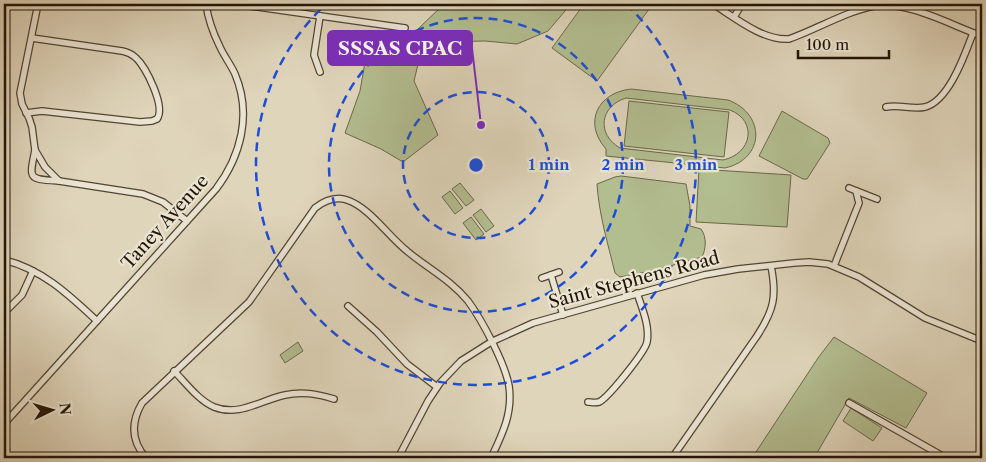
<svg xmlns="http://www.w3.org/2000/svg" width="986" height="462" font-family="'Libre Caslon Text',serif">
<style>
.green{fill:#b2bd90;stroke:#6a684a;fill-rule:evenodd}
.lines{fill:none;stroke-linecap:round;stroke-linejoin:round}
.minor-casing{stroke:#524432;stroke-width:8}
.secondary-casing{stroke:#231405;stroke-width:10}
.minor{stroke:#eae4d3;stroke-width:5.5}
.secondary{stroke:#eae4d3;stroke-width:8}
.ring{fill:none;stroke:#1d4ed8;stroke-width:2.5;stroke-dasharray:9 6}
.labels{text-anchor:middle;stroke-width:4.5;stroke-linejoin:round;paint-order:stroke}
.street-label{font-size:18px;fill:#231405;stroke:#eae4d3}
.centre{fill:#1d4ed8;stroke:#eae4d3;stroke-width:2.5}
.ring-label{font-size:15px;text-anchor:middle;font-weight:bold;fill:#1d4ed8;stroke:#eae4d3;stroke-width:4.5;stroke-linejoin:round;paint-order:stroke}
.leader{fill:none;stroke:#7b2cbf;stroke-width:2}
.callout-dot{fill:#7b2cbf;stroke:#eae4d3;stroke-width:2}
.callout{fill:#7b2cbf;stroke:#7b2cbf;stroke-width:2}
.callout-label{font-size:19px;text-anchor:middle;font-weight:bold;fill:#fff}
</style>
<rect width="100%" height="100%" fill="#dfd5bb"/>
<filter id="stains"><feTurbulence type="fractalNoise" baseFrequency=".004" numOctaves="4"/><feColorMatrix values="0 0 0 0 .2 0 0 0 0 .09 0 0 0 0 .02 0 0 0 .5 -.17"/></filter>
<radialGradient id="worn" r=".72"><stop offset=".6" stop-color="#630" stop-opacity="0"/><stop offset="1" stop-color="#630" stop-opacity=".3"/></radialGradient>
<g class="green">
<polygon points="444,4 571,4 548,31 517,44 485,41 440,42 419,60 414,81 438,135 403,162 381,149 345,133 360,91 365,62 391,55"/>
<polygon points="584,4 650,4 652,5 597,81 552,48"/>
<path d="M631 89 728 100C766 114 765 159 725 168L606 156V149C583 123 597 93 631 89ZM626 98 730 110C758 121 752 154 723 160L620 148C596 134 600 106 626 98Z"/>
<polygon points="629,101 729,112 724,157 624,146"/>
<polygon points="782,111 828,138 830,143 807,179 803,179 759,156"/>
<polygon points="699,169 791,175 787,227 696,222"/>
<path d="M621 176 686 184 690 206V226L701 229C707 237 706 249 702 257L656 270 620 277 615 273C608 244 599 215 597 184L615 177Z"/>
<polygon points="460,183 474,200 466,206 452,189"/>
<polygon points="450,191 463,208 455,214 442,197"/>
<polygon points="481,209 494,226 486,232 473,215"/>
<polygon points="471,217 484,234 476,240 463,223"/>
<polygon points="834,337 927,393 906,428 849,398 814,458 752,458 818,358"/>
<polygon points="298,342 303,351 285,363 280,355"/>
<polygon points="851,408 882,428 873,441 843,421"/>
</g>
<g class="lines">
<defs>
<g id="minor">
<polyline points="38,4 20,93 22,104 29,118 32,127 35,150 45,167 59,181 143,194 163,202 187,221"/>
<polyline points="236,4 405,28"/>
<path d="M713 4C734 17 763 41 789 39 815 30 849 10 875 6 909 1 950 25 982 36"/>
<polyline points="734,17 742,4"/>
<polyline points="320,72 314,55 320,16"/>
<path d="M886 107C899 104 912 110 925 107 949 101 965 54 973 33"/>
<path d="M26 113 42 111 140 122 152 121 157 119C166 107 146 67 136 58 132 54 127 52 122 51L32 38"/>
<path d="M35 150C29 180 28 179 59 181"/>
<polyline points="982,165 982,170"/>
<polyline points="849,188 877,199"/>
<path d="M4 260C42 269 69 295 97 321"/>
<polyline points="834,266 859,203 856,191"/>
<polyline points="551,275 563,315"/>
<polyline points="542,278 559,272"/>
<polyline points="348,306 377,332 407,364 437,387"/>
<polyline points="4,313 22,295 33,271"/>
<path d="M174 371C186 383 198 400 214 407 239 417 261 400 285 395 302 391 317 394 334 399"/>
<path d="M588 402C591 402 595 403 599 402 608 398 645 352 647 342 650 326 642 308 637 293"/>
<polyline points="849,403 946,458"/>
<path d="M4 424 216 189C241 156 252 114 235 74 231 65 224 56 220 47 213 33 208 19 206 4"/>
<path d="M146 458C131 441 131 422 142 403L249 302 315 208C324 201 335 196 347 200 369 207 388 236 407 251 427 268 451 280 468 301 482 320 505 363 509 386 513 413 502 435 491 458"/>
<polyline points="398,458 428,401 440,383 461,361 491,342 533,323 704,275 738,269 794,263 809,262 828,264 859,277 925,318 982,341"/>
<path d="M672 458 757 336C774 310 777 296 771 266"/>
</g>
<polyline id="secondary" points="982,458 982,456"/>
</defs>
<use href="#minor" class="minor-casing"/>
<use href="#secondary" class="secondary-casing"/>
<use href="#minor" class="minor"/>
<use href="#secondary" class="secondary"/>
</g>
<g class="ring">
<circle cx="476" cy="165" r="73"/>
<circle cx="476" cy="165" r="147"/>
<path d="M626 4A220 220 0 1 1 326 4"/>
</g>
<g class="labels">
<g class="street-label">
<text transform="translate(165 222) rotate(-48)" y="6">Taney Avenue</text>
<text transform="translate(634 280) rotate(-15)" y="6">Saint Stephens Road</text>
</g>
</g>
<circle cx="476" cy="165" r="8" class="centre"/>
<g class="ring-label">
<text x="549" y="170">1 min</text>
<text x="623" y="170">2 min</text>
<text x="696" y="170">3 min</text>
</g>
<path class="leader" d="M481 125L472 48"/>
<circle class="callout-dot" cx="481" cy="125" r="5"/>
<rect class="callout" x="328" y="31" width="144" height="34" rx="5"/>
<g class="callout-label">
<text x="400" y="55">SSSAS CPAC</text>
</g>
<rect width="986" height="462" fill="none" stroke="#dfd5bb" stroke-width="20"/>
<rect x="5" y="5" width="976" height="452" fill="none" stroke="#231405" stroke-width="2.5"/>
<rect x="10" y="10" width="966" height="442" fill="none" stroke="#231405"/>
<g transform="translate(52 410) rotate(85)" stroke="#eae4d3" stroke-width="4" paint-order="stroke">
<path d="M0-4L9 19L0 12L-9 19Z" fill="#231405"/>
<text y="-8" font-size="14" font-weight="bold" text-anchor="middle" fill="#231405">N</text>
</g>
<path d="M798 50v8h91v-8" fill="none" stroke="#231405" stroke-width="2.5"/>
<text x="806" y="50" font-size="15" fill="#231405" stroke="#eae4d3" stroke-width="4" paint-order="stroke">100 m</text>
<rect width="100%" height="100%" filter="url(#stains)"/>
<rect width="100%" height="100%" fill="url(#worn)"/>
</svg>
